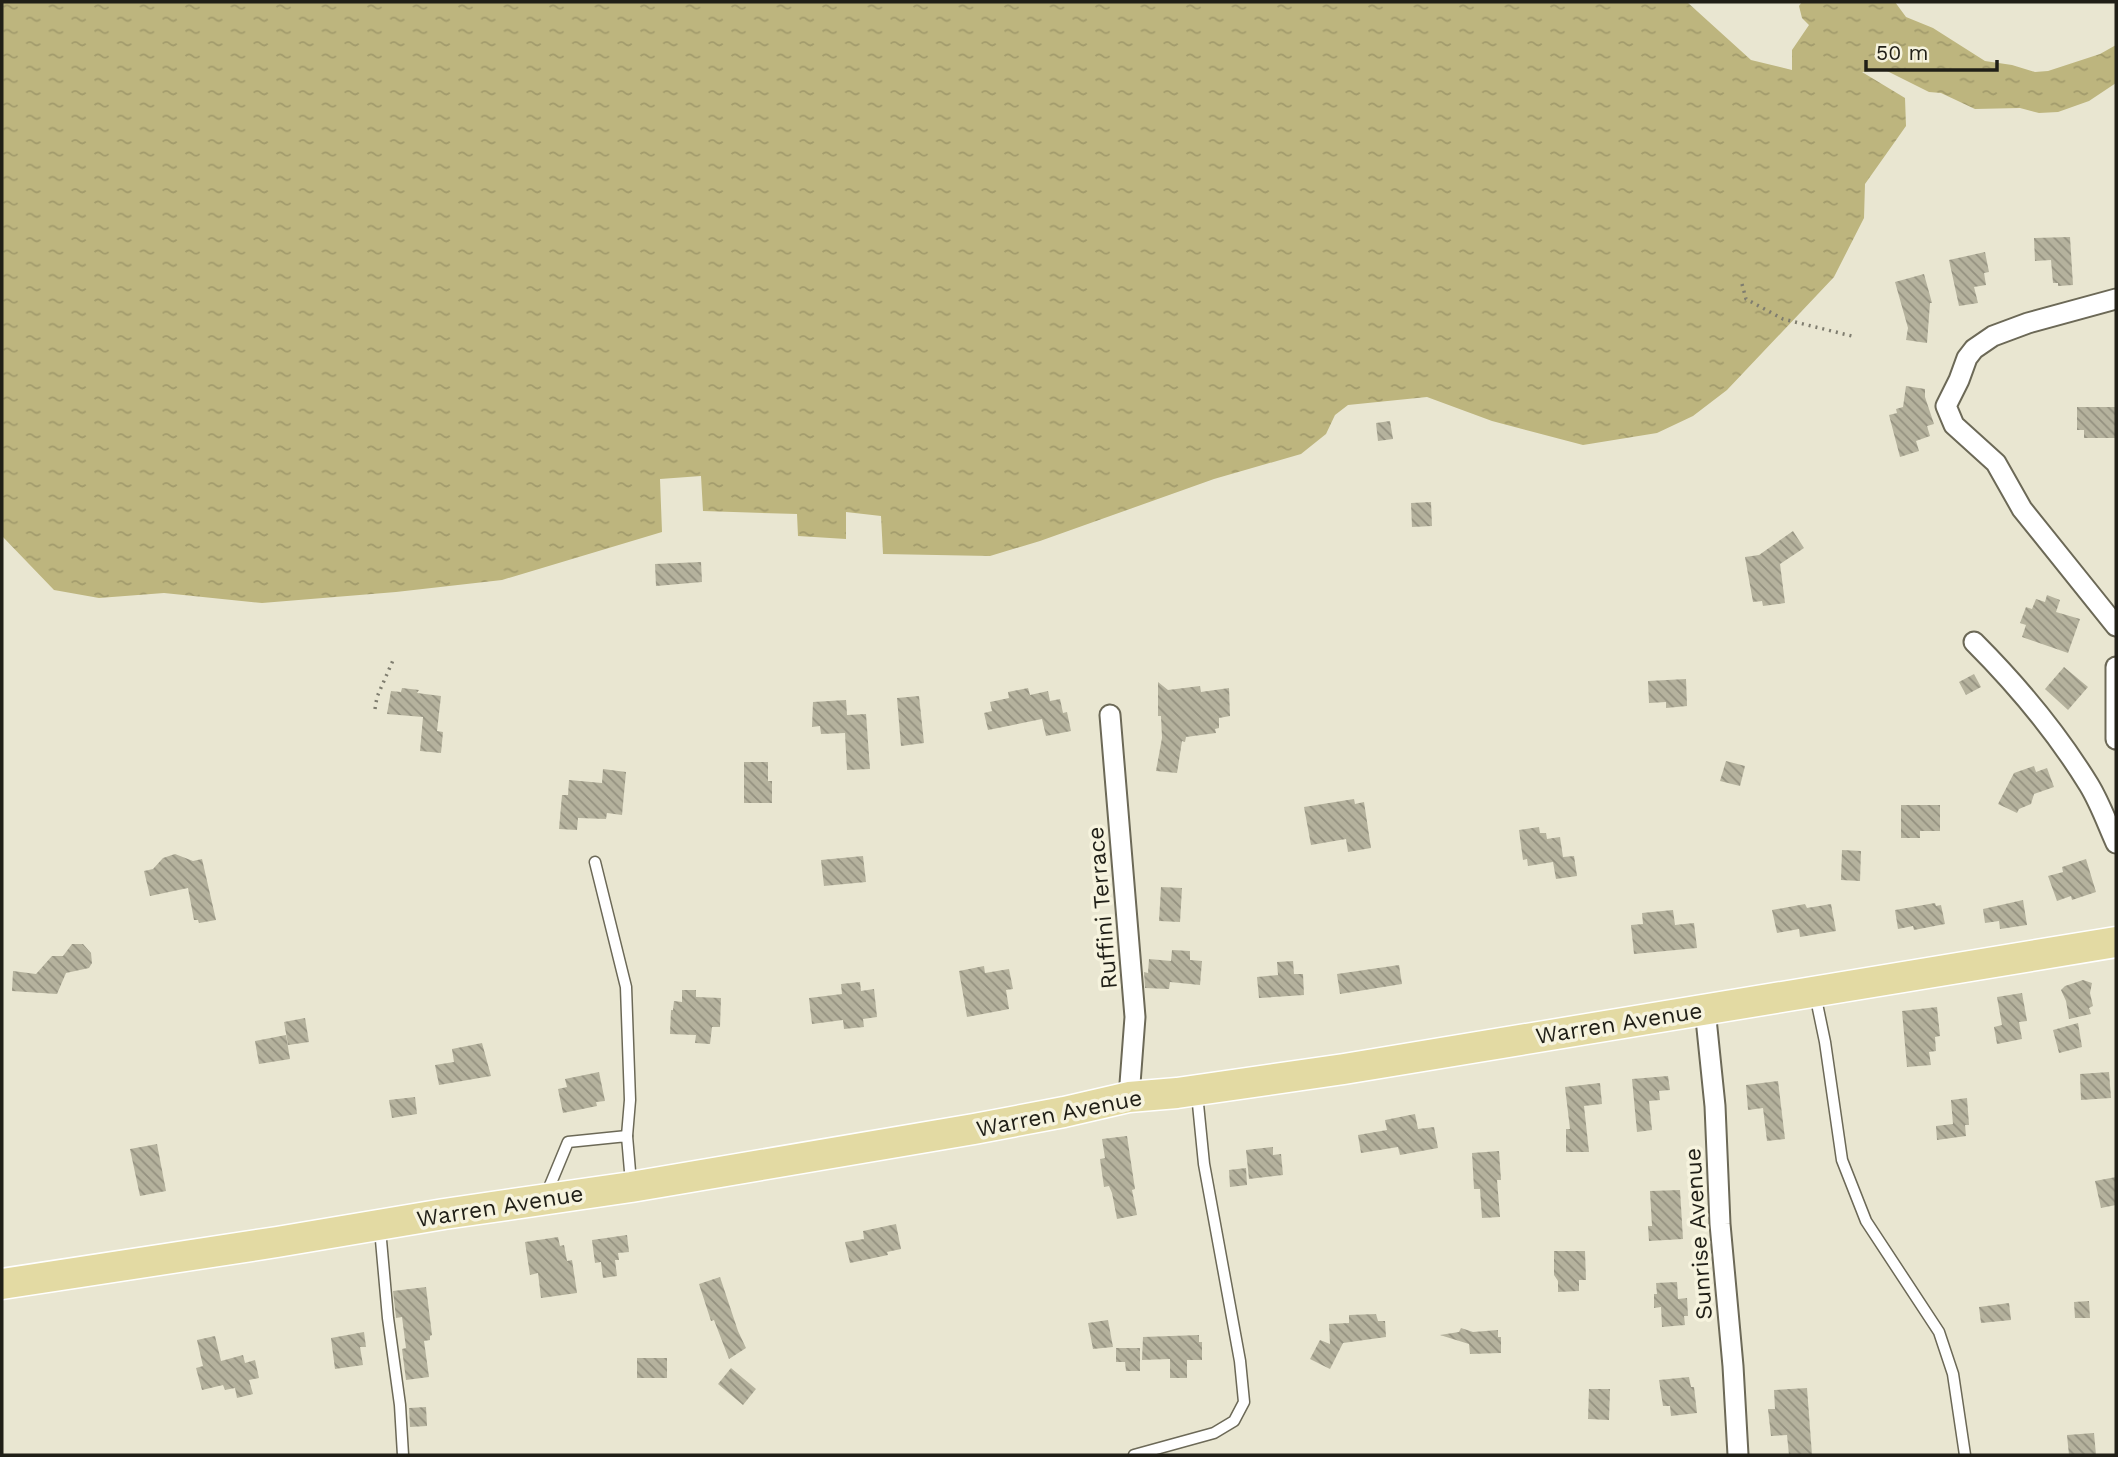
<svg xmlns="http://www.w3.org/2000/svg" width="2118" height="1457" font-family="'Work Sans',sans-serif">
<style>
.water{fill:url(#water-ripples)}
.building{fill:url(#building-back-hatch)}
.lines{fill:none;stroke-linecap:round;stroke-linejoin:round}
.service-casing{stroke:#6c6957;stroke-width:13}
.minor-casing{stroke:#6c6957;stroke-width:23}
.primary-casing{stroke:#fff;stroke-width:33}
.path{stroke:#7f7d6f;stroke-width:3.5;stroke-dasharray:2 5;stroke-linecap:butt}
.service{stroke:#fff;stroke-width:10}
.minor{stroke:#fff;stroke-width:19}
.primary{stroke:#e3daa3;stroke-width:30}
.labels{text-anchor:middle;stroke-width:7;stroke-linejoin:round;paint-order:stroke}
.street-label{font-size:23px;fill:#201f17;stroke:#f6f3de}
</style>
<defs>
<pattern id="water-ripples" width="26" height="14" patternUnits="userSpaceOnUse" patternTransform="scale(1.75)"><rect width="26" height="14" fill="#bdb57e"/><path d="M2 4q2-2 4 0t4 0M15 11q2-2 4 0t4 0" fill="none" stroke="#a29b6c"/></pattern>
<pattern id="building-back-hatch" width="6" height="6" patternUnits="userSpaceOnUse" patternTransform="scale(1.75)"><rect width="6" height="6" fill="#b5b29d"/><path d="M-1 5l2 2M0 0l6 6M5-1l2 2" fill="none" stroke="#93907f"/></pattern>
</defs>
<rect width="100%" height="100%" fill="#e9e6d1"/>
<polygon class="water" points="2,2 1687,2 1751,60 1792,70 1792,50 1809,25 1802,18 1799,6 1802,2 1895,2 1906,17 1933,28 1985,61 2012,65 2035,72 2048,71 2100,54 2116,45 2116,83 2089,101 2058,112 2039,113 2020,108 1975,109 1941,93 1929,92 1885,70 1862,72 1905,98 1906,126 1865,184 1864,218 1834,277 1727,390 1693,416 1657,433 1583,445 1492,421 1427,397 1348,405 1335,415 1326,434 1301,454 1214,479 1040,541 990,556 883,554 881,516 846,512 846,539 798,536 797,514 703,511 701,476 660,479 662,532 502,580 396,592 262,603 164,593 99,598 54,590 2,536"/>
<g class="building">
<polygon points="2070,237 2073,285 2058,286 2058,283 2053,283 2051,260 2035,261 2034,238"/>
<polygon points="1985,252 1989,272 1984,273 1986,285 1974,287 1978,303 1959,306 1949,260"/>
<polygon points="1924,274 1932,303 1930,303 1927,343 1906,340 1908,328 1895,282"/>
<polygon points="1906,386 1925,389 1925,397 1934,424 1927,426 1930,436 1916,441 1919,451 1900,457 1889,415 1897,413 1896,409 1903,407"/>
<polygon points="2077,407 2116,407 2115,438 2084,438 2084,430 2077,430"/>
<polygon points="1390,421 1393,439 1378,441 1376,423"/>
<polygon points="1431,502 1432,526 1412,527 1411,503"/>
<polygon points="1793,531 1804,548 1780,564 1785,603 1763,606 1762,601 1753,602 1745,557 1759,555"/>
<polygon points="701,562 702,582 656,586 655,564"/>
<polygon points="2047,595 2060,600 2056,612 2080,619 2068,653 2022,637 2026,625 2020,623 2026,607 2032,609 2036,599 2045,602"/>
<polygon points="2064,667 2088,687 2068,710 2045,689"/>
<polygon points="1974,674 1981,687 1966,695 1959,682"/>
<polygon points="1686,679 1687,706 1666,708 1666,702 1649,703 1648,681"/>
<polygon points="1158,682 1168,690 1200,686 1201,692 1229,688 1230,716 1219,718 1219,728 1215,729 1216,733 1186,737 1185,742 1182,741 1177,773 1156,771 1162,738 1161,716 1158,716"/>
<polygon points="402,688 419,690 417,693 441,696 437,731 443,732 441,753 420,751 423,717 387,714 391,691 401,692"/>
<polygon points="1028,688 1030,695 1048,691 1050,701 1060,699 1063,713 1067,712 1071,731 1046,736 1042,719 988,730 984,713 992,711 990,702 1009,698 1008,692"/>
<polygon points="919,696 924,743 901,746 897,698"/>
<polygon points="846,700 847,715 866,714 870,769 847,770 845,733 821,734 820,726 812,727 813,702"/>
<polygon points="1726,761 1745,766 1740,786 1720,781"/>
<polygon points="744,762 768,762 768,781 772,781 772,803 744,803"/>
<polygon points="2034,766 2036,772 2047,768 2054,787 2034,794 2031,804 2019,809 2017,813 1998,804 2014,773"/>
<polygon points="603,769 626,772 622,815 607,813 606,819 578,818 577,830 559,829 562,795 568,795 569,780 602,783"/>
<polygon points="1354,799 1355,804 1364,802 1371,848 1348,852 1346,839 1311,845 1304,807"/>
<polygon points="1901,805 1940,805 1940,831 1920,831 1920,838 1901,838"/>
<polygon points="1539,827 1540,833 1546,833 1547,839 1560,837 1563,857 1574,856 1577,876 1556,879 1553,862 1528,866 1527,859 1523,860 1519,830"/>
<polygon points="1842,850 1861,851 1860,881 1841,880"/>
<polygon points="175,854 193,861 202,859 216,920 199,923 198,920 194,920 188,888 150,896 144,871 153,869 163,858"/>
<polygon points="863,856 866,882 824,886 821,860"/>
<polygon points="2086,859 2096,892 2072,900 2071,896 2057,901 2048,876 2063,872 2062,867"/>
<polygon points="1161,887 1182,888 1180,922 1159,921"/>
<polygon points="2023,900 2027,925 2000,929 1999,921 1985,923 1983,909"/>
<polygon points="1935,903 1936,906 1941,905 1945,924 1914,930 1913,926 1898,929 1895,910"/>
<polygon points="1805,904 1807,908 1831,904 1836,931 1800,937 1799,929 1777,933 1772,910"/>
<polygon points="1673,910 1675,925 1694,923 1697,948 1634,954 1631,925 1643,924 1642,913"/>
<polygon points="72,944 83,944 91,953 92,963 89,968 66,973 57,994 12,991 13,971 36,974 52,956 63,956"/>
<polygon points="1172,950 1190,951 1190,960 1202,961 1200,985 1170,982 1169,989 1145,988 1144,972 1148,973 1149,959 1171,961"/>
<polygon points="1293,961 1294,974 1303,974 1304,995 1259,998 1257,977 1278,975 1277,962"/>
<polygon points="1399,965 1402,984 1340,994 1337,974"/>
<polygon points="984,966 985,973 1009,969 1013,989 1006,990 1009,1009 967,1017 959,971"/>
<polygon points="2083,980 2092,983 2090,993 2093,1006 2089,1008 2091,1014 2069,1019 2066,1001 2061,990 2065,986"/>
<polygon points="860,982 861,991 874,989 877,1017 863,1019 864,1027 844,1029 843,1020 812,1024 809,998 842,994 841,984"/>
<polygon points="682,990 696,990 696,997 721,998 720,1027 712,1027 710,1044 695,1043 696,1035 670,1034 671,1010 673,1010 674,1001 682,1002"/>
<polygon points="2022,993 2027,1021 2019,1022 2022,1039 1997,1044 1994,1027 2002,1025 1997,997"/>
<polygon points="1937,1007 1940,1036 1935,1037 1936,1051 1929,1052 1931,1065 1907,1067 1902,1011"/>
<polygon points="305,1018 309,1042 288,1045 284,1022"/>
<polygon points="2078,1023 2082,1047 2059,1053 2053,1030"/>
<polygon points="286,1035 290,1059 259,1064 255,1041"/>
<polygon points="482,1043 491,1076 439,1085 435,1065 454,1062 452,1049"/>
<polygon points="599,1072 605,1101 596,1102 597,1106 563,1113 558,1089 567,1087 565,1079"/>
<polygon points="2109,1072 2111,1098 2081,1100 2080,1074"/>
<polygon points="1668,1076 1670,1090 1659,1091 1660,1100 1649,1101 1652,1130 1637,1132 1632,1079"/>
<polygon points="1778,1081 1785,1139 1767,1141 1763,1108 1748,1110 1746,1085"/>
<polygon points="1600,1083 1602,1104 1584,1106 1589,1152 1566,1152 1566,1129 1570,1129 1565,1087"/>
<polygon points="415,1097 417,1114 392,1118 389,1100"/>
<polygon points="1967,1098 1969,1125 1965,1125 1966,1136 1937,1140 1936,1126 1953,1124 1951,1100"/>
<polygon points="1415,1114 1418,1129 1434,1127 1438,1148 1400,1155 1398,1147 1361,1153 1358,1135 1387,1130 1385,1120"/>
<polygon points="1127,1136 1135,1189 1132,1190 1137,1215 1117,1219 1112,1193 1109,1186 1104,1187 1100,1159 1105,1158 1102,1139"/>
<polygon points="157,1144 166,1191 140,1196 130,1149"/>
<polygon points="1273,1147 1273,1155 1281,1154 1283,1175 1249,1179 1246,1150"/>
<polygon points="1499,1151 1501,1180 1497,1180 1500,1217 1482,1218 1480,1189 1474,1189 1472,1153"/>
<polygon points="1246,1168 1247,1185 1230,1187 1229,1170"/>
<polygon points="2116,1177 2116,1205 2101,1208 2095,1181"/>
<polygon points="1680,1190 1683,1239 1649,1241 1648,1226 1652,1226 1650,1191"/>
<polygon points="896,1224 901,1249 887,1252 888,1255 850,1263 845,1242 864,1239 863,1231"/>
<polygon points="627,1235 629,1252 618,1253 619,1260 615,1260 617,1276 603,1278 601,1262 595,1263 592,1240"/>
<polygon points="558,1237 560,1246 564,1245 567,1261 572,1260 577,1293 541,1298 538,1273 530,1275 525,1242"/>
<polygon points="1554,1251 1585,1251 1586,1280 1579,1280 1579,1291 1558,1292 1558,1281 1554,1275"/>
<polygon points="720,1277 738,1331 746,1348 729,1359 714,1320 711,1321 699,1284"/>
<polygon points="1677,1282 1678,1299 1687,1298 1688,1316 1684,1316 1685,1325 1662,1327 1661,1307 1654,1308 1654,1294 1657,1294 1656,1283"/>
<polygon points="426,1287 432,1335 430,1336 430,1340 424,1341 429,1377 406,1380 402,1349 406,1348 402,1317 396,1318 393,1291"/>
<polygon points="2089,1301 2090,1318 2075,1318 2074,1302"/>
<polygon points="2009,1303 2011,1320 1981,1323 1979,1307"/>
<polygon points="1376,1314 1378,1321 1385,1321 1386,1337 1343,1343 1330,1369 1310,1359 1320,1340 1330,1344 1329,1324 1349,1323 1349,1315"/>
<polygon points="1108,1320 1113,1347 1093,1349 1088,1323"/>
<polygon points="1461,1328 1473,1332 1498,1330 1498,1337 1501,1337 1501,1353 1470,1354 1469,1344 1440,1335 1459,1332"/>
<polygon points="364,1332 366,1347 360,1347 363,1365 335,1369 331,1338"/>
<polygon points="1199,1335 1199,1342 1202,1342 1202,1360 1187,1360 1187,1378 1170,1378 1170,1359 1142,1360 1143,1337"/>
<polygon points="215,1336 221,1361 243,1355 245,1363 255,1360 259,1378 249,1380 253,1394 237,1398 235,1388 225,1390 223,1385 202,1390 196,1368 203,1366 197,1340"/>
<polygon points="1116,1348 1140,1348 1140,1371 1126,1371 1125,1362 1116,1362"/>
<rect x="637" y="1358" width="30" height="20"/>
<polygon points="731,1368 756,1389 743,1405 718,1384"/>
<polygon points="1689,1377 1691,1387 1694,1387 1697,1413 1671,1416 1670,1406 1663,1406 1659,1380"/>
<polygon points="1807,1388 1812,1455 1789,1455 1787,1435 1771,1436 1768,1409 1775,1409 1774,1390"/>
<polygon points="1589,1389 1610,1389 1609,1420 1588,1419"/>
<polygon points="426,1407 427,1426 410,1427 409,1408"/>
<polygon points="2094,1433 2096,1455 2069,1455 2067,1435"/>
</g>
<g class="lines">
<defs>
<g id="service">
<polyline points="595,862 626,987 630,1100 627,1136"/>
<polyline points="1815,994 1825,1042 1842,1160 1866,1221 1939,1332 1953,1374 1965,1455"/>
<polyline points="546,1195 568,1142 627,1136 631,1183"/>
<polyline points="380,1229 388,1318 400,1405 403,1455"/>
<polyline points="1134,1455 1214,1433 1234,1421 1244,1402 1240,1361 1204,1164 1197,1094"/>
</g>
<g id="minor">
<polyline points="2116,299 2028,323 1993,336 1974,349 1967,358 1959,380 1946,406 1954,425 1996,463 2022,509 2116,626"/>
<path d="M1974 642C2017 685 2057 733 2089 785 2100 803 2107 823 2116 843"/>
<polyline points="2116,667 2116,739"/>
<polyline points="1110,715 1135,1017 1129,1097"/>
<polyline points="1705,1009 1715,1106 1720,1224 1733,1366 1738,1455"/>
</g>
<polyline id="primary" points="2,1284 277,1242 444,1214 631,1187 974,1129 1064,1112 1129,1097 1177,1093 1344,1069 2116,942"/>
</defs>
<use href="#service" class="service-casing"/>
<use href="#minor" class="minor-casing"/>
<use href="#primary" class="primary-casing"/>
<g class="path">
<polyline points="1742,284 1746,299 1783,319 1856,337"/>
<polyline points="375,709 377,697 394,658"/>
</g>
<use href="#service" class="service"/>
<use href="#minor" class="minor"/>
<use href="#primary" class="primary"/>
</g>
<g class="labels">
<g class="street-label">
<text transform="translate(1102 908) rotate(-95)" y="8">Ruffini Terrace</text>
<text transform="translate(1619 1023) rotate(-9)" y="8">Warren Avenue</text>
<text transform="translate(1059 1113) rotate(-11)" y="8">Warren Avenue</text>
<text transform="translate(500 1206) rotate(-9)" y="8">Warren Avenue</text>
<text transform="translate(1698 1234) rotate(-94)" y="8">Sunrise Avenue</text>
</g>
</g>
<rect width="2118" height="1457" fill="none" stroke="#201f17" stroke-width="7"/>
<path d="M1866 60v10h131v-10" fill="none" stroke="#201f17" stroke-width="3.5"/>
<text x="1876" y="60" font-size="21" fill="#201f17" stroke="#f6f3de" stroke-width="5" paint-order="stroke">50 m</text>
</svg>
